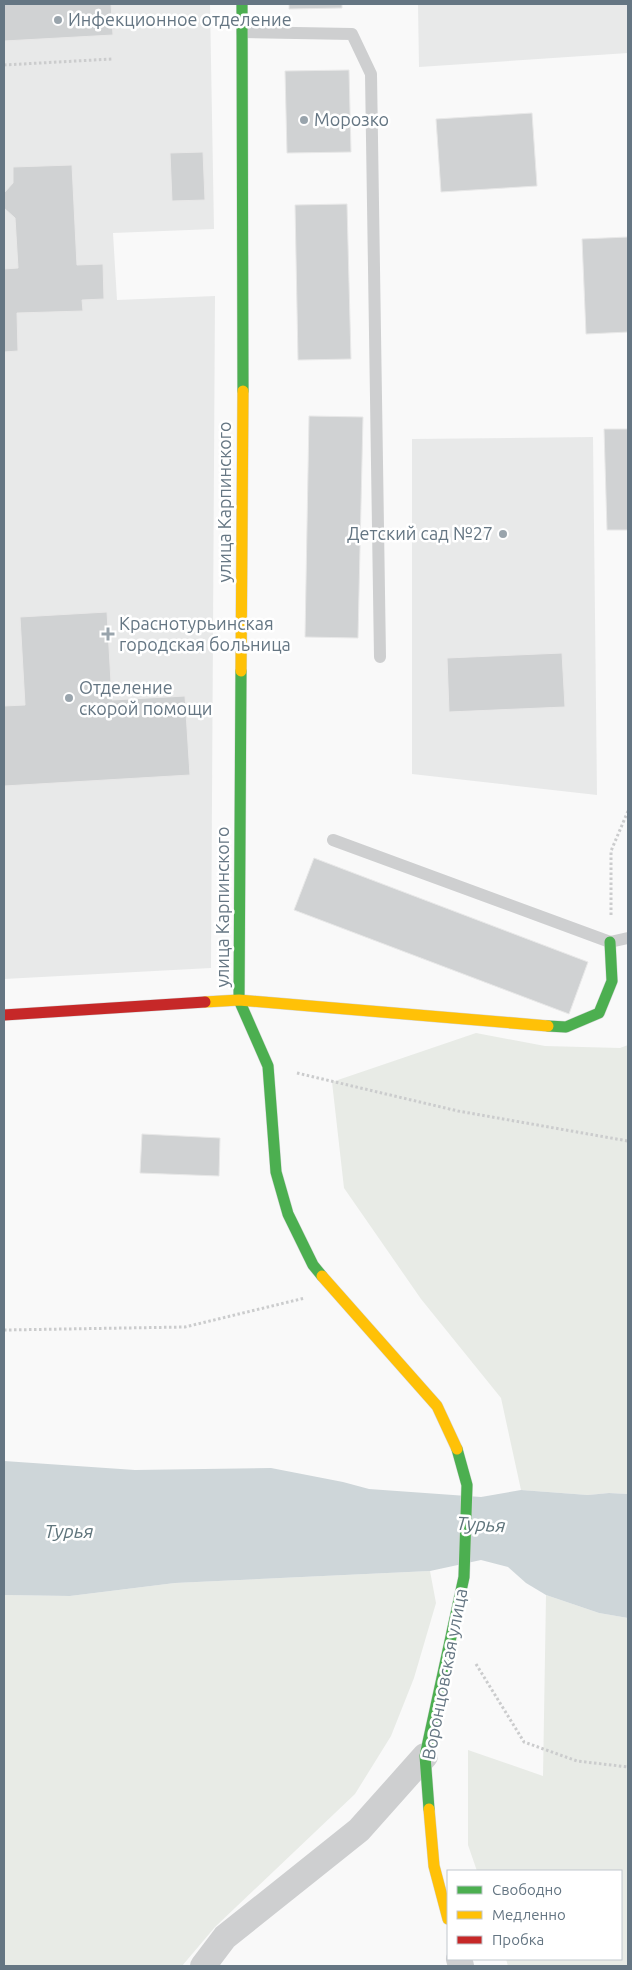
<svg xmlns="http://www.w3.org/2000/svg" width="632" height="1970" font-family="Ubuntu,sans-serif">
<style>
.built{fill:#e8e9e9}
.green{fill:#e8ebe6}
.water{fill:#ced6d9}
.building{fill:#d0d2d3;stroke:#e8e8e8}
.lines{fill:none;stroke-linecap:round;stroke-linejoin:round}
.fast-casing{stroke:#d5d6d7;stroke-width:12}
.slow-casing{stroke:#d5d6d7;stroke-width:12}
.jam-casing{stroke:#d5d6d7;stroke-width:12}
.path{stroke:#cbcccd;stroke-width:3;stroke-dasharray:2.5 2.5;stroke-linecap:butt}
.lane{stroke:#cecfd0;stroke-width:12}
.street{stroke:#cecfd0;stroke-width:26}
.fast{stroke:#4caf50;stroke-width:11}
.slow{stroke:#ffc107;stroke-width:11}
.jam{stroke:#c62828;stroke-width:11}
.poi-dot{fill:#99a4ac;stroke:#fff;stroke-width:2}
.labels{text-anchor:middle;stroke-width:5;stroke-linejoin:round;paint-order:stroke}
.poi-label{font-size:18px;fill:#657683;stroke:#fff;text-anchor:start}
.street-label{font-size:18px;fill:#657683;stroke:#fff}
.water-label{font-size:19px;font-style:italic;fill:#60757c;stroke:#fff}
</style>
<rect width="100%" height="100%" fill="#f9f9f9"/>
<g class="built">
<polygon points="4,4 210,4 214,229 113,233 117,300 215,296 211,968 4,979"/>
<polygon points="418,4 628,4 628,53 419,67"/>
<polygon points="593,437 597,795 412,774 412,439"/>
</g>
<g class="green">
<polygon points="476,1033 545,1046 620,1048 628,1045 628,1494 609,1493 588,1495 521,1490 501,1398 421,1299 344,1188 332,1082"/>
<polygon points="430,1571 436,1603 414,1678 391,1736 355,1794 215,1927 182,1966 4,1966 4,1595 70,1596 175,1583"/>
<polygon points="546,1595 599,1613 628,1618 628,1966 508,1966 506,1959 621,1959 621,1871 477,1871 468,1845 468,1750 543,1776"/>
</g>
<polygon class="water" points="4,1461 135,1470 271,1468 343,1482 369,1489 481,1497 521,1490 588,1495 609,1493 628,1494 628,1618 599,1613 546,1595 526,1583 508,1567 481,1560 430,1571 175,1583 70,1596 4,1595"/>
<g class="building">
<polygon points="4,4 111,4 113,35 4,41"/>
<polygon points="289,4 342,4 342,8 289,9"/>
<polygon points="349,70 351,152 287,153 285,71"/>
<polygon points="532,113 537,186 441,192 436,119"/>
<polygon points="203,152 205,200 172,201 170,153"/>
<polygon points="72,165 77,265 103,264 104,299 82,300 83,311 17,313 18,351 4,352 4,269 18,268 15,218 4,208 4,193 13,183 13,167"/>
<polygon points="347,204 351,359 298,360 295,205"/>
<polygon points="628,237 628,332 586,334 582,239"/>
<polygon points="309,416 363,417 358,638 305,637"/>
<polygon points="604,429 628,429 628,530 607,530"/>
<polygon points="107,612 112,700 185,696 190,775 4,786 4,706 25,705 20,617"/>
<polygon points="562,653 565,707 449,712 447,658"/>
<polygon points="314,858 588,962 569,1014 294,910"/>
<polygon points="142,1134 220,1138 219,1176 140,1173"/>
</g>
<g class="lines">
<defs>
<g id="fast">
<polyline points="242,4 243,391"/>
<polyline points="241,671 239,1000 268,1066 276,1172 288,1214 313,1265 322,1276"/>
<polyline points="548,1026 566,1027 599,1013 612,981 610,942"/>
<polyline points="429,1809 425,1756 464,1577 467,1485 457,1449"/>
</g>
<g id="slow">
<polyline points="241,671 243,391"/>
<polyline points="205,1002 239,1000 548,1026"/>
<polyline points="322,1276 437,1406 457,1449"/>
<polyline points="429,1809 434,1866 448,1919"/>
</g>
<polyline id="jam" points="4,1015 205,1002"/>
</defs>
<use href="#fast" class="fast-casing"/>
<use href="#slow" class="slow-casing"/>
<use href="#jam" class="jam-casing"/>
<g class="path">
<polyline points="4,65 112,59"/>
<polyline points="611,915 611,851 628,811"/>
<polyline points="297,1073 458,1111 628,1141"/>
<polyline points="4,1330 185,1327 305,1298"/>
<polyline points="476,1664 524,1742 577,1761 628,1767"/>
</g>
<g class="lane">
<polyline points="242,32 352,34 371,74 380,657"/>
<polyline points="333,840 610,942 628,938"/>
</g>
<g class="street">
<polyline points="459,1959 461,1966"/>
<polyline points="203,1966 225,1937 359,1830 425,1756"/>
</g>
<use href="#fast" class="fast"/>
<use href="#slow" class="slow"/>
<use href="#jam" class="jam"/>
</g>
<g class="poi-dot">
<circle cx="58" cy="20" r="5"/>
<circle cx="304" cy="120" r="5"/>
<circle cx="503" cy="534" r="5"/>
<path d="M105.5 626.5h5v5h5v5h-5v5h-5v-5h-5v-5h5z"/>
<circle cx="69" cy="698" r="5"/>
</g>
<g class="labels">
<g class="poi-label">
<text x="68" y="26">Инфекционное отделение</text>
<text x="314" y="126">Морозко</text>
<text x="493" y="540" text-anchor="end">Детский сад №27</text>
<text x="119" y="630">Краснотурьинская<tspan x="119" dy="21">городская больница</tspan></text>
<text x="79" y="694">Отделение<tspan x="79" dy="21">скорой помощи</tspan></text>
</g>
<g class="street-label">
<text transform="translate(225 502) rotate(-90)" y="6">улица Карпинского</text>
<text transform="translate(223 907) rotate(-90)" y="6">улица Карпинского</text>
<text transform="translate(445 1674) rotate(-79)" y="6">Воронцовская улица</text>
</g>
<g class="water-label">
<text transform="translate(481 1524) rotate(3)" y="7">Турья</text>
<text x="69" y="1538">Турья</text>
</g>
</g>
<rect width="632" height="1970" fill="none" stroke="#657683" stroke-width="10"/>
<rect x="447" y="1870" width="175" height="90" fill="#ffffff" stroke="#c1c8cd"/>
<rect x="457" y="1886" width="25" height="8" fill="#4caf50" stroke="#c1c8cd"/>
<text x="492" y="1895" font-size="15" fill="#657683">Свободно</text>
<rect x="457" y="1911" width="25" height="8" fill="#ffc107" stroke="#c1c8cd"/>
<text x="492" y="1920" font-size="15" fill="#657683">Медленно</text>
<rect x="457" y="1936" width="25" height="8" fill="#c62828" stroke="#c1c8cd"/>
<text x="492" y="1945" font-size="15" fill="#657683">Пробка</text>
</svg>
